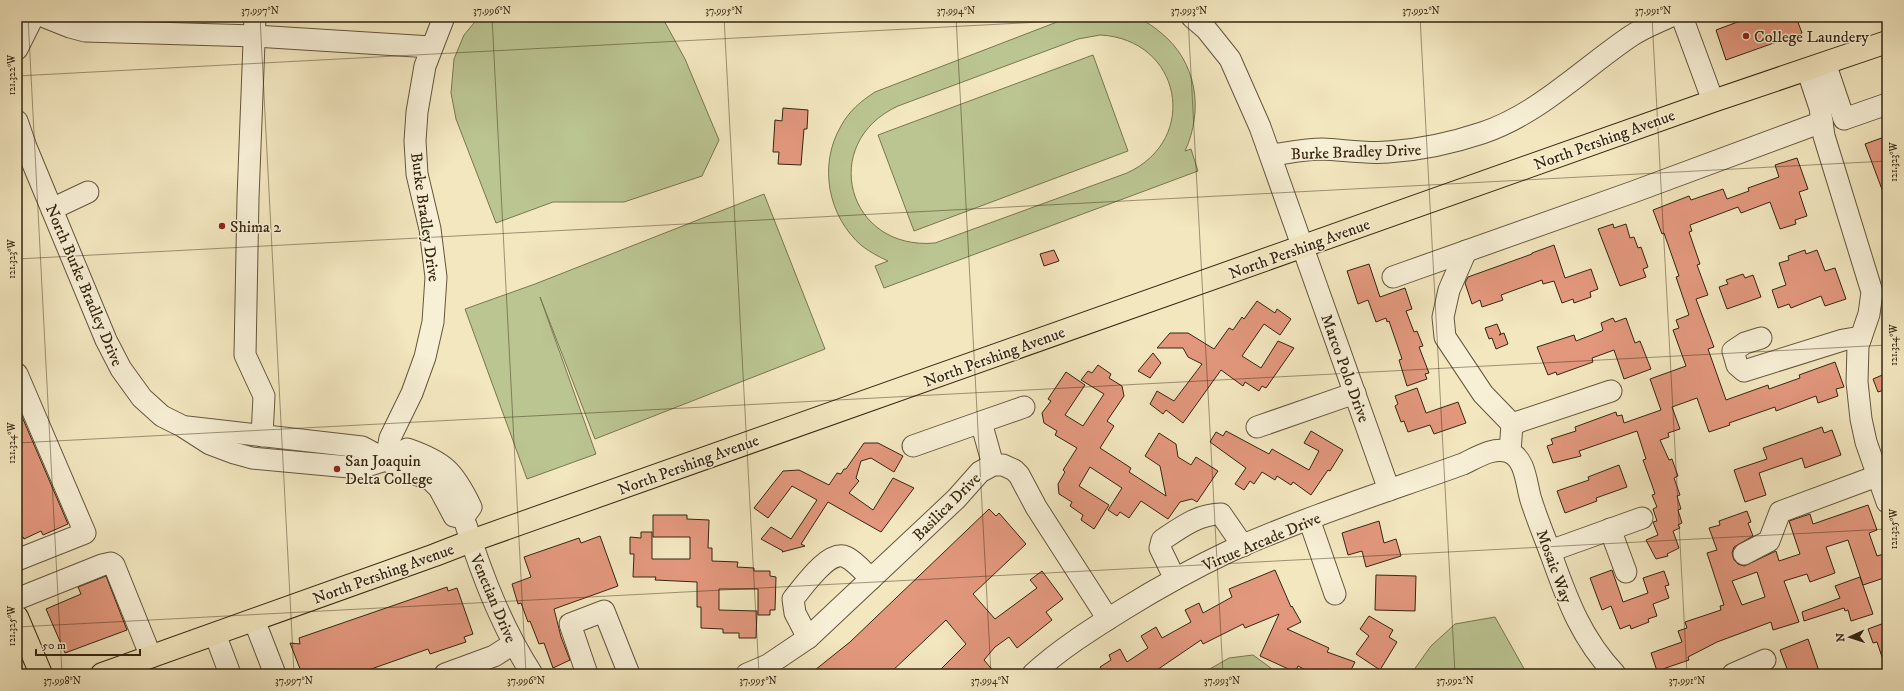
<svg xmlns="http://www.w3.org/2000/svg" width="1904" height="691" font-family="'IM FELL DW Pica',serif">
<style>
.green{fill:#bbc592;stroke:#787651;fill-rule:evenodd}
.building{fill:#e3987e;stroke:#352610;fill-rule:evenodd}
.lines{fill:none;stroke-linecap:round;stroke-linejoin:round}
.minor-casing{stroke:#64563c;stroke-width:23}
.major-casing{stroke:#352610;stroke-width:24}
.minor{stroke:#f7efd6;stroke-width:21}
.major{stroke:#f3e7c0;stroke-width:22}
.ticks{fill:none;stroke:#352610;stroke-width:1;stroke-opacity:0.45}
.poi-dot{fill:#8f2418;stroke:#f7efd6;stroke-width:1.5}
.labels{text-anchor:middle;stroke-width:3;stroke-linejoin:round;paint-order:stroke}
.poi-label{font-size:16px;fill:#352610;stroke:#f7efd6;text-anchor:start}
.street-label{font-size:16px;fill:#352610;stroke:#f7efd6}
.neatline{fill:none;stroke:#352610;stroke-width:1.5}
.ticks-label{font-size:10px;text-anchor:middle;fill:#352610}
</style>
<rect width="100%" height="100%" fill="#f3e7c0"/>
<filter id="stains"><feTurbulence type="fractalNoise" baseFrequency=".005" numOctaves="4"/><feColorMatrix values="0 0 0 0 .2 0 0 0 0 .09 0 0 0 0 .02 0 0 0 .5 -.17"/></filter>
<radialGradient id="worn" r=".72"><stop offset=".6" stop-color="#630" stop-opacity="0"/><stop offset="1" stop-color="#630" stop-opacity=".3"/></radialGradient>
<g class="green">
<polygon points="479,17 662,17 685,59 719,140 702,176 624,202 553,202 496,223 456,119 451,93 454,59 464,35"/>
<path d="M1070 17C1080 16 1125 15 1134 17 1144 20 1153 26 1160 32 1197 61 1204 110 1185 151L1191 149 1198 171 884 288 875 266 888 261C879 257 870 252 862 246 828 217 818 165 841 126 849 111 861 101 875 92ZM1100 35C1181 39 1201 139 1127 173L935 243C847 251 818 143 898 106L1078 39Z"/>
<polygon points="1093,55 1128,151 914,231 878,135"/>
<polygon points="764,194 825,349 595,439 540,297 596,454 527,479 465,309 535,284"/>
<polygon points="1495,617 1527,674 1411,674 1431,646 1455,624"/>
<polygon points="1253,655 1279,674 1201,674 1229,658"/>
</g>
<g class="building">
<polygon points="1751,17 1796,17 1802,33 1726,60 1716,30"/>
<polygon points="783,108 808,110 807,129 804,129 801,165 778,164 779,152 773,152 775,120 782,121"/>
<polygon points="1887,136 1887,200 1886,200 1865,144"/>
<polygon points="1797,158 1808,189 1799,192 1807,216 1795,220 1796,224 1780,229 1770,202 1741,213 1738,207 1690,225 1692,231 1689,232 1700,264 1697,265 1708,295 1696,299 1714,347 1708,349 1726,400 1768,385 1769,389 1800,378 1799,375 1835,362 1844,387 1836,389 1838,396 1818,403 1816,396 1776,411 1775,407 1729,423 1730,425 1709,432 1697,398 1672,407 1680,429 1668,433 1669,437 1660,440 1669,460 1672,459 1678,476 1674,478 1680,495 1677,496 1681,509 1678,510 1682,523 1678,525 1680,528 1673,531 1679,548 1667,554 1668,556 1656,559 1646,540 1658,535 1653,522 1657,521 1653,509 1657,507 1652,495 1655,494 1652,485 1643,460 1646,459 1637,431 1579,451 1581,456 1553,463 1547,446 1553,444 1551,439 1576,431 1575,427 1616,412 1617,416 1622,415 1624,423 1661,410 1650,379 1686,366 1673,330 1679,328 1676,320 1689,315 1676,277 1679,276 1664,233 1662,234 1653,210 1689,196 1691,200 1723,189 1727,199 1749,191 1748,188 1779,177 1775,165"/>
<polygon points="1613,224 1614,228 1626,224 1630,238 1634,237 1638,248 1641,247 1648,267 1643,269 1646,277 1620,286 1598,229"/>
<polygon points="1554,245 1565,278 1591,269 1598,289 1590,292 1591,297 1574,303 1573,299 1562,303 1554,281 1543,284 1542,280 1501,295 1503,300 1482,307 1480,300 1472,304 1465,283 1468,277 1532,254 1532,253"/>
<polygon points="1054,250 1059,261 1044,266 1040,254"/>
<polygon points="1805,250 1806,254 1817,250 1825,271 1835,268 1846,299 1825,306 1821,296 1791,308 1789,304 1778,308 1772,290 1786,285 1779,263 1789,260 1788,256"/>
<polygon points="1369,264 1380,297 1405,288 1412,309 1406,311 1414,332 1417,331 1423,346 1419,347 1429,373 1425,374 1427,379 1407,386 1399,360 1402,359 1389,321 1387,322 1386,318 1376,322 1368,300 1358,304 1347,271"/>
<polygon points="1743,274 1745,278 1753,275 1761,297 1727,309 1719,287 1728,284 1726,280"/>
<polygon points="1257,301 1275,313 1277,309 1291,319 1280,335 1264,324 1242,356 1261,368 1278,341 1294,348 1266,388 1262,386 1259,391 1245,382 1243,386 1221,370 1183,423 1166,410 1163,414 1150,404 1157,391 1174,401 1202,364 1188,357 1183,348 1157,348 1170,333 1188,333 1214,349 1229,328 1233,330 1242,317 1244,319"/>
<polygon points="1613,318 1615,322 1626,318 1635,343 1640,341 1651,369 1624,379 1614,350 1592,358 1593,362 1557,375 1556,372 1548,375 1537,347 1574,335 1576,341 1602,331 1603,330 1601,323"/>
<polygon points="1497,324 1501,334 1499,335 1504,333 1508,344 1496,349 1492,338 1489,339 1485,328"/>
<polygon points="1153,353 1161,363 1150,378 1138,371"/>
<polygon points="1098,365 1111,374 1109,378 1122,386 1124,396 1107,421 1114,426 1100,448 1131,468 1129,472 1166,496 1160,466 1145,456 1159,433 1176,444 1178,457 1191,465 1196,457 1218,471 1197,502 1192,499 1180,502 1168,519 1141,501 1129,518 1120,512 1117,516 1108,510 1122,488 1090,467 1079,486 1109,505 1094,529 1081,520 1083,515 1070,506 1072,502 1059,494 1058,484 1065,472 1063,470 1077,448 1055,435 1057,431 1044,423 1042,413 1051,401 1048,399 1066,372 1085,385 1065,415 1083,426 1104,394 1081,380 1088,371 1092,373"/>
<polygon points="1887,373 1887,389 1878,392 1873,379"/>
<polygon points="1417,388 1426,413 1458,402 1466,423 1434,434 1430,425 1408,432 1404,421 1401,422 1395,406 1398,404 1395,396"/>
<polygon points="17,405 68,524 43,535 41,531 24,539 23,537 20,538 17,530"/>
<polygon points="1822,427 1824,433 1832,430 1841,455 1805,468 1802,458 1759,473 1766,495 1745,502 1734,470 1767,459 1763,448"/>
<polygon points="1226,431 1269,454 1272,449 1309,470 1319,451 1304,443 1311,431 1343,450 1330,471 1328,470 1311,495 1293,482 1291,485 1277,476 1275,480 1262,472 1254,484 1250,481 1244,490 1235,484 1246,468 1210,442 1216,432 1223,436"/>
<polygon points="864,443 878,443 903,456 894,472 871,458 861,461 856,478 859,481 849,493 873,510 893,478 914,488 881,532 828,502 801,544 805,546 782,552 783,551 761,539 771,527 791,539 817,500 792,486 768,518 754,508 783,471 799,470 829,485 837,473 841,474 844,469 846,469"/>
<polygon points="1619,465 1627,487 1596,498 1597,501 1565,513 1557,491 1589,480 1588,477"/>
<path d="M1868 505 1877 530 1869 533 1877 556 1887 553V577L1863 585 1848 540 1826 547 1835 573 1810 582 1807 574 1784 581 1799 622 1773 630 1771 622 1717 642 1688 657 1689 660 1657 671 1651 653 1682 642 1678 631 1687 628 1685 622 1721 610 1720 606 1724 605 1707 553 1717 550 1709 528 1720 525 1719 521 1747 511 1751 522 1748 523 1753 536 1734 547 1732 553 1734 560 1738 564 1744 566 1776 551 1779 561 1800 554 1789 521 1810 514 1813 524ZM1757 572 1765 597 1742 605 1732 581Z"/>
<polygon points="989,509 996,516 999,513 1026,544 973,594 995,619 1037,588 1030,580 1042,571 1063,599 1046,612 1052,620 1017,648 1009,637 995,647 984,660 996,674 936,674 966,644 946,620 889,674 810,674 850,642"/>
<polygon points="653,515 687,515 687,519 709,520 708,548 712,548 712,561 738,562 737,567 754,568 754,571 770,571 770,576 776,577 775,610 770,610 770,615 758,615 758,589 719,589 719,610 757,611 756,638 739,638 739,633 723,633 723,629 701,628 701,607 697,607 697,582 655,580 656,577 633,577 634,554 630,554 630,537 641,538 641,532 652,532 652,559 690,559 690,537 653,537"/>
<polygon points="1379,521 1384,543 1396,539 1401,556 1366,567 1362,551 1348,555 1342,533"/>
<polygon points="600,536 618,586 554,609 561,637 570,660 553,668 544,643 539,644 530,621 528,622 521,603 518,604 512,584 531,577 524,557 579,538 581,543"/>
<polygon points="1275,570 1291,607 1292,606 1301,622 1287,629 1329,648 1327,652 1355,662 1349,674 1313,674 1298,666 1295,672 1260,656 1279,614 1245,628 1243,624 1203,644 1201,640 1151,674 1105,674 1100,667 1111,660 1109,655 1120,649 1127,662 1148,648 1141,636 1156,627 1162,638 1191,622 1185,610 1199,603 1203,613 1232,597 1229,589"/>
<polygon points="1612,570 1623,602 1648,593 1643,578 1664,571 1669,585 1665,586 1669,598 1653,604 1657,616 1648,619 1649,622 1631,629 1630,625 1620,629 1611,606 1602,610 1590,578"/>
<polygon points="1376,575 1416,576 1415,611 1375,610"/>
<polygon points="106,576 127,630 65,653 46,609 81,594 78,587"/>
<polygon points="1860,577 1873,614 1851,621 1848,610 1845,611 1844,608 1804,621 1802,612 1840,598 1835,586"/>
<polygon points="447,587 448,591 457,588 473,634 464,637 466,642 430,654 428,649 357,674 302,674 290,643 300,644 299,638"/>
<polygon points="1369,616 1393,630 1389,637 1397,642 1380,670 1356,654 1369,636 1360,629"/>
<polygon points="1887,622 1887,666 1885,666 1877,642 1873,643 1868,629"/>
<polygon points="1808,639 1820,674 1789,674 1780,650"/>
</g>
<g class="lines">
<defs>
<g id="minor">
<polyline points="45,17 70,27 85,31 255,36 431,47"/>
<polyline points="255,17 248,198 245,355 264,396 262,436"/>
<polyline points="1192,17 1206,29 1230,59 1260,127 1389,490"/>
<polyline points="1682,17 1713,101"/>
<polyline points="17,49 33,17"/>
<polyline points="1825,63 1844,119 1887,104"/>
<polyline points="1807,69 1820,108 1824,136 1872,292 1869,314 1858,346 1857,382 1861,419 1866,442 1887,502"/>
<path d="M17 121 26 147 106 340 121 369 142 398 162 416 182 426 210 444 234 453 252 458 360 468 386 460 407 449C445 462 454 472 471 507L463 518"/>
<path d="M1271 155C1287 153 1305 149 1322 149 1344 150 1366 154 1388 152 1420 150 1452 143 1482 133 1539 114 1582 69 1631 36 1643 28 1656 23 1669 17"/>
<polyline points="52,209 88,192"/>
<polyline points="1466,251 1449,290 1443,317 1445,337 1483,394 1512,424 1510,452"/>
<polyline points="1393,277 1633,192 1822,122"/>
<polyline points="1761,338 1745,343 1733,351 1737,365 1744,371 1843,340 1861,337"/>
<polyline points="17,374 85,533 17,560"/>
<polyline points="1512,424 1611,391"/>
<polyline points="187,427 362,447 405,470 431,480 439,488 454,516 463,518"/>
<polyline points="1257,427 1355,393"/>
<polyline points="913,446 981,422"/>
<polyline points="386,460 390,438 412,393 425,357 433,322 436,277 430,229 417,174 415,141 417,112 425,66 444,17"/>
<polyline points="993,465 981,422 1024,407"/>
<polyline points="1309,519 1335,594"/>
<path d="M466 525C483 578 502 627 532 674"/>
<polyline points="1610,529 1626,572"/>
<polyline points="1550,551 1642,518"/>
<polyline points="1744,554 1769,541 1780,512 1877,476"/>
<path d="M1175 579 1160 548 1162 540C1180 528 1198 514 1221 514L1243 546"/>
<polyline points="17,599 102,565 111,563 114,565 151,657"/>
<polyline points="254,620 275,674"/>
<polyline points="215,634 230,674"/>
<path d="M808 638 795 613 793 599C803 587 829 549 846 557 855 561 864 572 871 579"/>
<polyline points="445,674 494,656 513,644"/>
<polyline points="587,674 570,624 604,611 629,674"/>
<polyline points="747,674 768,665 808,638 956,499 980,472 993,465 1003,465 1014,470 1019,475 1036,507 1108,619"/>
<path d="M1033 674C1060 649 1092 629 1124 609 1158 588 1194 568 1230 551 1306 517 1385 492 1463 464 1476 458 1494 446 1509 452 1526 459 1526 484 1531 500 1537 519 1545 538 1552 557 1568 602 1582 639 1615 674"/>
<polyline points="1733,674 1765,660"/>
</g>
<g id="major">
<polyline points="17,617 41,674"/>
<polyline points="102,674 435,555 471,541 1713,101 1887,42"/>
</g>
</defs>
<use href="#minor" class="minor-casing"/>
<use href="#major" class="major-casing"/>
<use href="#minor" class="minor"/>
<use href="#major" class="major"/>
</g>
<path class="ticks" d="M28 17 62 674M260 17 294 674M492 17 526 674M724 17 759 674M956 17 991 674M1188 17 1223 674M1420 17 1455 674M1652 17 1687 674M1885 17 1887 63M17 76 1135 17M17 259 1887 161M17 443 1887 345M17 627 1887 529"/>
<g class="poi-dot">
<circle cx="1746" cy="36" r="4"/>
<circle cx="222" cy="226" r="4"/>
<circle cx="337" cy="469" r="4"/>
</g>
<g class="labels">
<g class="poi-label">
<text x="1754" y="42">College Laundery</text>
<text x="230" y="232">Shima 2</text>
<text x="345" y="466">San Joaquin<tspan x="345" dy="18">Delta College</tspan></text>
</g>
<g class="street-label">
<text transform="translate(1604 139) rotate(-20)" y="6">North Pershing Avenue</text>
<text transform="translate(1356 151) rotate(-2)" y="6">Burke Bradley Drive</text>
<text transform="translate(426 217) rotate(82)" y="6">Burke Bradley Drive</text>
<text transform="translate(1299 248) rotate(-20)" y="6">North Pershing Avenue</text>
<text transform="translate(85 285) rotate(67)" y="6">North Burke Bradley Drive</text>
<text transform="translate(994 356) rotate(-20)" y="6">North Pershing Avenue</text>
<text transform="translate(1346 368) rotate(70)" y="6">Marco Polo Drive</text>
<text transform="translate(688 464) rotate(-20)" y="6">North Pershing Avenue</text>
<text transform="translate(946 506) rotate(-45)" y="6">Basilica Drive</text>
<text transform="translate(1261 541) rotate(-23)" y="6">Virtue Arcade Drive</text>
<text transform="translate(1555 566) rotate(70)" y="6">Mosaic Way</text>
<text transform="translate(383 573) rotate(-20)" y="6">North Pershing Avenue</text>
<text transform="translate(494 598) rotate(67)" y="6">Venetian Drive</text>
</g>
</g>
<rect width="1904" height="691" fill="none" stroke="#f3e7c0" stroke-width="44"/>
<g transform="translate(1850 637) rotate(267)" stroke="#f7efd6" stroke-width="3" paint-order="stroke">
<path d="M0-3L7 15L0 10L-7 15Z" fill="#352610"/>
<text y="-6" font-size="11" font-weight="bold" text-anchor="middle" fill="#352610">N</text>
</g>
<path d="M36 649v6h104v-6" fill="none" stroke="#352610" stroke-width="2"/>
<text x="42" y="649" font-size="12" fill="#352610" stroke="#f7efd6" stroke-width="3" paint-order="stroke">50 m</text>
<rect x="22" y="22" width="1860" height="647" class="neatline"/>
<g class="ticks-label">
<text x="260" y="14">37.997°N</text>
<text x="492" y="14">37.996°N</text>
<text x="724" y="14">37.995°N</text>
<text x="956" y="14">37.994°N</text>
<text x="1189" y="14">37.993°N</text>
<text x="1421" y="14">37.992°N</text>
<text x="1653" y="14">37.991°N</text>
<text transform="translate(11 75) rotate(-90)" y="4">121.322°W</text>
<text transform="translate(1893 162) rotate(-90)" y="4">121.323°W</text>
<text transform="translate(11 259) rotate(-90)" y="4">121.323°W</text>
<text transform="translate(1893 345) rotate(-90)" y="4">121.324°W</text>
<text transform="translate(11 443) rotate(-90)" y="4">121.324°W</text>
<text transform="translate(1893 529) rotate(-90)" y="4">121.325°W</text>
<text transform="translate(11 626) rotate(-90)" y="4">121.325°W</text>
<text x="62" y="684">37.998°N</text>
<text x="294" y="684">37.997°N</text>
<text x="526" y="684">37.996°N</text>
<text x="758" y="684">37.995°N</text>
<text x="990" y="684">37.994°N</text>
<text x="1222" y="684">37.993°N</text>
<text x="1455" y="684">37.992°N</text>
<text x="1687" y="684">37.991°N</text>
</g>
<rect width="100%" height="100%" filter="url(#stains)"/>
<rect width="100%" height="100%" fill="url(#worn)"/>
</svg>
